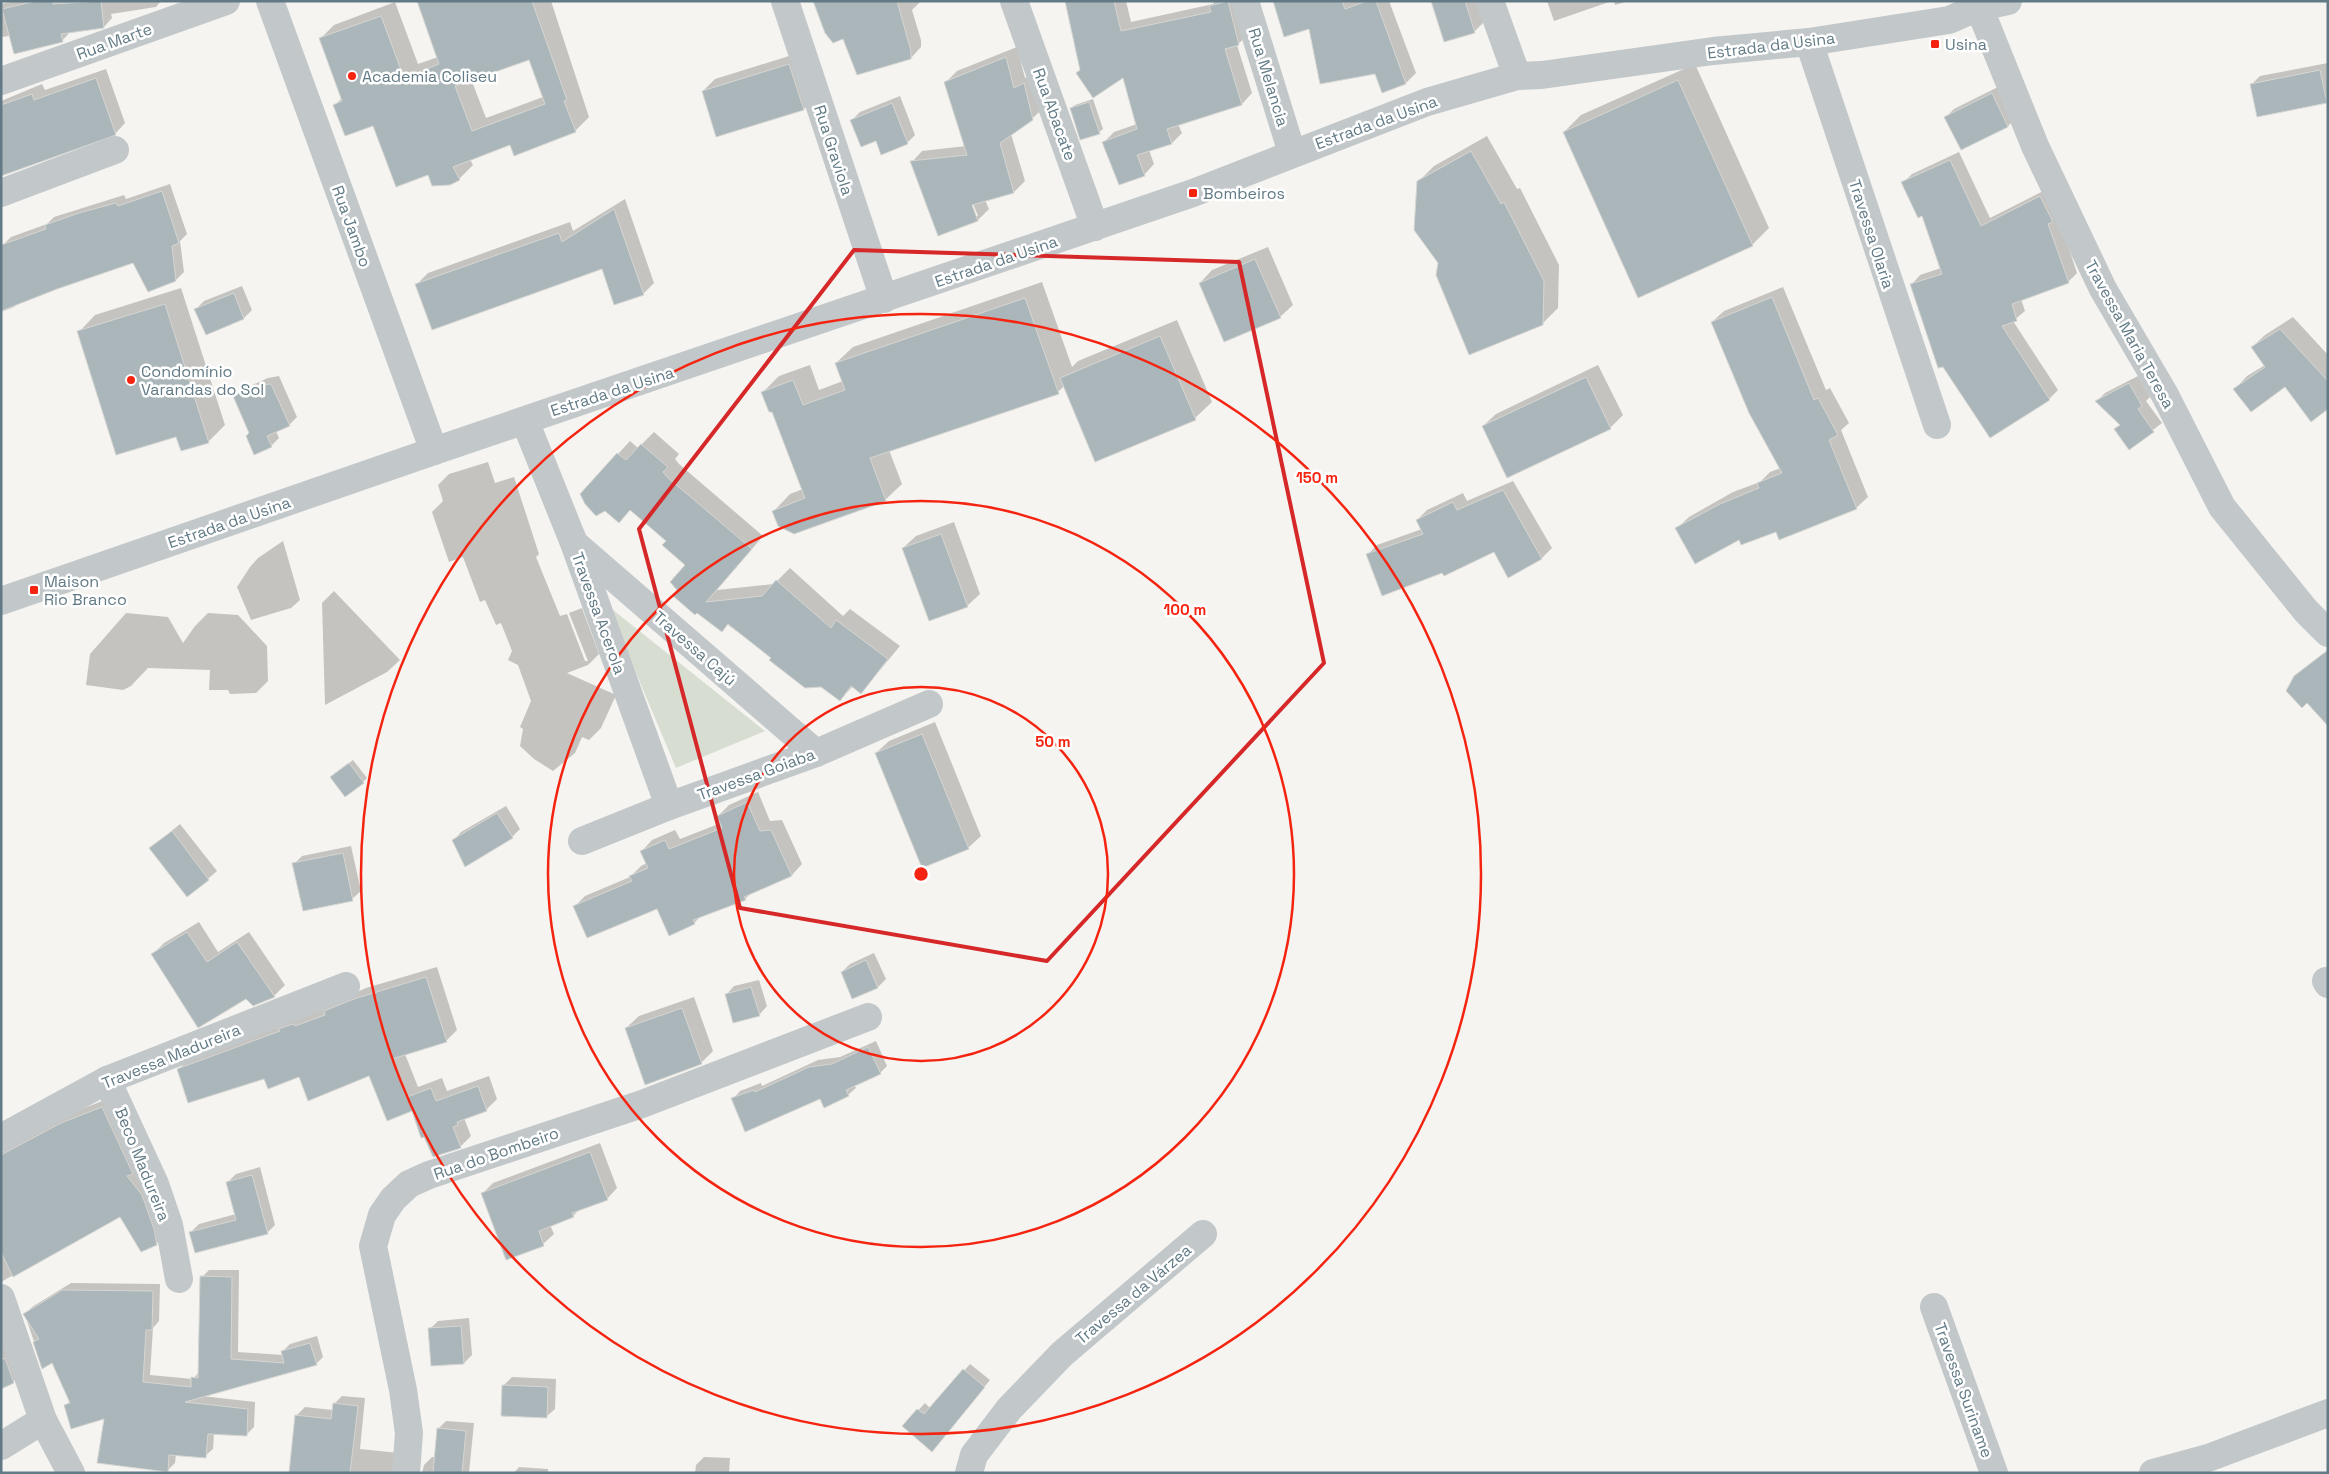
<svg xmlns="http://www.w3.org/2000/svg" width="2329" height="1474" font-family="'Space Grotesk',sans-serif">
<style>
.green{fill:#d7ddd1}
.shadow{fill:#0003;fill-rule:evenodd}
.building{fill:#aab6b9;stroke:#d6d6d3;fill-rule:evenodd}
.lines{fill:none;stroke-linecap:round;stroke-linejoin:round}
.minor{stroke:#c2c7ca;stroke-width:28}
.marked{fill:none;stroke:#d62828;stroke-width:4;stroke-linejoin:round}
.ring{fill:none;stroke:#f52410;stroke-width:2.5}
.poi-dot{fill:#f52410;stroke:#fff;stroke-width:2}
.labels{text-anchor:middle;stroke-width:5;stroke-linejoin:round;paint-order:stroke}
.street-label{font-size:16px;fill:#617a85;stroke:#fff}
.poi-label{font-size:16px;fill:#617a85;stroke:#fff;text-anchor:start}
.centre{fill:#f52410;stroke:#fff;stroke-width:2.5}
.ring-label{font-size:15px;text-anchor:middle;font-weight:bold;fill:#f52410;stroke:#fff;stroke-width:5;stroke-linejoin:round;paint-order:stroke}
</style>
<rect width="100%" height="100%" fill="#f5f4f0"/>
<polygon class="green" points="608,606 765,731 676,768"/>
<g class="shadow">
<polygon points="13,1 161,1 156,7 111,14 112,18 104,27 70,32 62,41 10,36 1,37 1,4"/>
<path d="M419 1H551L589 117 575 131 510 144 470 159 473 165 459 179 429 174 374 124 335 105 342 98 320 39 334 25 395 2 418 64 438 57ZM530 59 543 97 486 118 471 79Z"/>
<polygon points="818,1 921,1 912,10 921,40 921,47 911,58 843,37"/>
<polygon points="1066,1 1126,1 1131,22 1213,4 1215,1 1240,1 1249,34 1237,45 1252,93 1242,104 1178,124 1182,133 1172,143 1149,150 1154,164 1144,175 1104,142 1114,132 1137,124 1124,76 1081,69"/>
<polygon points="1274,1 1389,1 1416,73 1406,83 1310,27"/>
<polygon points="1433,1 1478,1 1484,22 1474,32"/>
<polygon points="1547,1 1612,1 1554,21"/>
<polygon points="1614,1 1629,1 1615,5"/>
<path d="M1017 47 1025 78 1035 73 1043 108 1032 119 1011 134 1025 181 1014 192 985 200 989 209 978 220 939 234 912 162 922 151 966 146 946 82 957 71ZM971 199 978 216H975L969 200Z"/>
<polygon points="802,52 816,96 804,109 717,135 703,91 715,79"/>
<polygon points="2328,63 2328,100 2326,102 2252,84 2260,76"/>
<polygon points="1695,64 1769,228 1752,245 1564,132 1581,115"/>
<polygon points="106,69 125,123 115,134 1,175 1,101 42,84 45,90"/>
<polygon points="2000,86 2016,118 2008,126 1961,148 1946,117 1954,109"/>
<polygon points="900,96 915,135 907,143 876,139 852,120 860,112"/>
<polygon points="1093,99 1103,129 1099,132 1071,108 1075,105"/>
<polygon points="1487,136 1517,189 1520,188 1559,265 1558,308 1542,324 1440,262 1418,182 1434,166"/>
<polygon points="1959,152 1990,218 2049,188 2077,273 2068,282 2021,299 2025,311 2013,321 2058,390 2049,399 1912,284 1920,275 1941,268 1923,214 1903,183 1912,174"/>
<polygon points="170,184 187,234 180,241 184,272 176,280 134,261 18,303 14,307 1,312 1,251 3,245 11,237 47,224 54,217 124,195 126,199"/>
<polygon points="625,199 654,283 643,294 603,268 417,284 428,273 570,222 573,231"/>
<polygon points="1268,247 1293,305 1280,317 1200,283 1212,270"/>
<polygon points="1042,282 1072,367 1078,361 1177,320 1212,402 1195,418 1064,386 1058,392 889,450 902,484 885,500 774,511 790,494 803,489 772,411 763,392 779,376 810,365 819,390 843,381 836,363 853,347"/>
<polygon points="242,286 252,310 244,318 196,309 204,301"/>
<polygon points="1783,287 1826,390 1830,388 1849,423 1841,430 1868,497 1856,508 1740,538 1677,528 1689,517 1733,492 1760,482 1770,472 1781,468 1712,322 1724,311"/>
<polygon points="181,288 225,425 208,442 177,435 79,332 95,315"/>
<polygon points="2293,317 2328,355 2328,407 2285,385 2235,389 2247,376 2265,365 2252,347 2265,335"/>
<polygon points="1598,365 1623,415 1610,428 1483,426 1496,414"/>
<polygon points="279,376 297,417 289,425 276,431 279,438 271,446 251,433 235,397 243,389 268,378"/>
<polygon points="2138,376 2150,397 2146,401 2162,423 2129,448 2116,429 2121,424 2097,401 2105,393"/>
<polygon points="654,432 679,454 675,459 679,464 763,536 717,590 774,584 790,568 843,616 850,609 900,646 861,693 853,686 840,700 821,686 773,658 679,589 687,564 668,541 618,454 630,441 638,448"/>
<polygon points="488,462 495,483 514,477 539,554 536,557 560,616 567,614 585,661 588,661 569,613 582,608 599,654 588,665 567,673 616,695 601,728 589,740 582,737 575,753 553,771 534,759 520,746 523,729 520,727 531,701 518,665 508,660 512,651 501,623 496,625 485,600 480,602 463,557 449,562 432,512 443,501 438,485 449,474"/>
<polygon points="1513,481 1552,548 1542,558 1509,576 1494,550 1443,572 1368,554 1377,545 1422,529 1417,520 1427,510 1463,493 1467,501"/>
<polygon points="954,522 980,594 967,606 903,548 916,536"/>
<polygon points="283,541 300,600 291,608 251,620 237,587 250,567 258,558"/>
<polygon points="334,591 400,660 387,672 325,705 322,603"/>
<polygon points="126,613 168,617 183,643 195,626 208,613 238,615 267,646 268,681 256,693 230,694 228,690 209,690 210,670 148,668 131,686 123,690 86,685 90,654"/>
<polygon points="935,722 981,836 968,848 876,753 889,741"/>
<polygon points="353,760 367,778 363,782 335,773"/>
<polygon points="758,792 770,821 782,820 802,864 792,875 752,892 745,899 701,916 694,923 657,907 575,906 585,896 630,877 641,866 647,863 642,851 652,840 675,830 680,839 721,823 718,816 729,805"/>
<polygon points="506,806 520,829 512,837 453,841 461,832"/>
<polygon points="180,824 217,871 188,896 151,848"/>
<polygon points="351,846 361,891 352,899 294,864 302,856"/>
<polygon points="199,922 218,952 249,932 285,985 274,996 246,997 153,954 164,943"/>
<polygon points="874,953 886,979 878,987 842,972 850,964"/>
<polygon points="437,967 457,1030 446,1041 405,1054 418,1087 442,1078 447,1091 489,1076 497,1099 486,1110 464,1118 471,1136 460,1147 369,1075 264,1077 178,1070 189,1059 330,1007 337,1001 366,988"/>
<polygon points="759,980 767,1006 759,1015 726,995 734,986"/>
<polygon points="694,997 713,1051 701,1063 626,1028 639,1016"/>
<polygon points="876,1041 887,1066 880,1073 854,1085 856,1088 848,1095 733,1099 740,1091 761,1083 762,1086 818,1060 840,1057"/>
<polygon points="112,1097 166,1234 156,1244 120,1215 1,1282 1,1153 72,1113"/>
<polygon points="600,1143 617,1188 607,1199 580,1209 573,1216 550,1225 554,1234 543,1244 483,1193 493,1183"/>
<polygon points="260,1167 275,1225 267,1233 191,1232 199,1224 236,1214 228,1182 236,1174"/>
<polygon points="209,1270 239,1270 238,1352 283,1355 282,1352 290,1344 317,1336 323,1357 316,1364 202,1396 255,1402 254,1427 247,1434 214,1433 213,1449 205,1456 176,1454 175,1463 167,1471 106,1417 65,1406 70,1401 53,1362 43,1368 25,1315 32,1307 71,1283 160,1284 159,1321 153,1328 150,1375 193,1379 200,1371 202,1277"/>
<polygon points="1,1308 23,1372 13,1382 1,1387"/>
<polygon points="469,1318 472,1355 464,1363 430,1329 438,1321"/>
<polygon points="970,1364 990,1380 938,1444 904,1426 925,1403 931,1409"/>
<polygon points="512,1377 556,1379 555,1409 546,1417 504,1385"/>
<polygon points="342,1396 365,1398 360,1449 399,1453 401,1473 290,1473 297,1415 305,1407 333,1410 334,1404"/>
<polygon points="446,1421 474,1423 469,1473 422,1473 424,1465 432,1457 435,1457 438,1429"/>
<polygon points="704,1457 730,1458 729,1473 695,1473 696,1465"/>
<polygon points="519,1467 548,1469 548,1473 514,1473"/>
</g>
<g class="building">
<polygon points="36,1 53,1 53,4 101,1 104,28 61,34 63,42 14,54 2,9"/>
<path d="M417 1H532L567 100 564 101 576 132 514 156 510 145 453 167 460 180 450 185 432 186 428 175 396 187 373 126 345 136 333 105 342 101 319 38 381 16 404 78 439 64ZM529 60 545 104 472 131 455 86Z"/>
<polygon points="813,1 897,1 911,51 911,59 857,75 843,39 833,43 825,33"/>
<polygon points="1065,1 1114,1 1121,31 1211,12 1209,6 1228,1 1239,45 1225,49 1242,105 1167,129 1172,144 1137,155 1145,176 1119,185 1102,142 1137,129 1123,78 1093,98 1076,73 1080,70"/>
<polygon points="1273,1 1342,1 1345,9 1367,1 1376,1 1406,84 1382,93 1375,74 1320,84 1309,29 1284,37"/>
<polygon points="1431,1 1465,1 1475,33 1444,42"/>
<polygon points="1006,57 1014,88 1024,83 1033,120 1000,143 1014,193 972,205 978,221 938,236 910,161 967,155 944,82"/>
<polygon points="789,64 804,110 716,137 702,91"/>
<polygon points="2320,70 2327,103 2257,117 2250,84"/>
<polygon points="96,78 116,135 1,176 1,105 32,94 34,100"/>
<polygon points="1678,80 1753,246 1638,298 1563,132"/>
<polygon points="1992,93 2008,127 1961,150 1944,117"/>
<polygon points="1089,102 1100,134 1080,140 1070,108"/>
<polygon points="892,103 908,144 881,155 876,141 861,147 850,120"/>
<polygon points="1471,151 1501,204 1504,202 1544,281 1543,325 1469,355 1436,275 1438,263 1414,230 1417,181"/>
<polygon points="1950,160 1981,226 2040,196 2053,222 2048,224 2069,283 2012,304 2017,321 2002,326 2050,400 1990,438 1943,367 1938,368 1910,284 1942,274 1922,216 1918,218 1901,182"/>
<polygon points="162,191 179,243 172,246 176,281 148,292 133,263 57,289 1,311 1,245 46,229 45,225 79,213 116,203 118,206"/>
<polygon points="614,209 644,295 614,305 602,269 432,330 415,284 559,233 562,242"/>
<polygon points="1255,259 1281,318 1224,342 1199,283"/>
<polygon points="234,293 244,319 206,335 194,309"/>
<polygon points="1772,297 1814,400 1818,398 1838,435 1829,440 1857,509 1779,540 1776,532 1741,545 1739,540 1695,564 1675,528 1720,504 1759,488 1757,483 1782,473 1749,413 1711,322"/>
<polygon points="1025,298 1059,394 870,458 886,501 794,534 778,526 772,511 805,498 772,412 769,412 761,392 793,380 803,405 845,390 835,363"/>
<polygon points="165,304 209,443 181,451 176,437 116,455 77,331"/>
<polygon points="2280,329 2328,381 2328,409 2311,422 2285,387 2251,412 2233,389 2265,367 2251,347"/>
<polygon points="1160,336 1196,420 1095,462 1060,378"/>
<polygon points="1586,377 1611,429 1507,478 1482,426"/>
<polygon points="2129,383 2142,406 2138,409 2154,432 2129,450 2114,429 2120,425 2095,401"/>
<polygon points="271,384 290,426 267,436 272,447 254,455 246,436 249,433 233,396 259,385"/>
<polygon points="641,444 668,467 663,472 667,477 752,549 706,602 762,596 776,580 831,628 836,620 888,659 861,694 851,686 840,701 821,687 805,688 769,660 771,658 728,624 722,632 697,613 695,615 672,595 677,590 670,582 685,565 662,545 666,541 630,510 619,523 605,511 596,516 585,504 580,494 617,453 626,460"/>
<polygon points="1503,490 1542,559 1508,578 1494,552 1444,576 1442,573 1382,596 1366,554 1423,534 1416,520 1453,502 1457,510"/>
<polygon points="941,534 968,607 929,621 902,548"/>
<polygon points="2328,650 2328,726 2307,703 2302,708 2286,691 2294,676"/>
<polygon points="922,734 969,849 922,868 875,753"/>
<polygon points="349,763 364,783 345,797 330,777"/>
<polygon points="747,802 760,831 771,830 792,876 744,897 746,900 693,920 695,924 669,936 657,909 587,938 573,906 632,881 629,876 648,868 640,851 665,840 669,849 722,828 717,816"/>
<polygon points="497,813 513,838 465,867 452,840"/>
<polygon points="172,831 209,880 187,897 149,848"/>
<polygon points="343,853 353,901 303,911 292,863"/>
<polygon points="187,932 207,962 237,942 275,997 253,1006 246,999 198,1028 151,954"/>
<polygon points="866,960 878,988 852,999 841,972"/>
<polygon points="426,977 447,1042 392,1059 407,1097 431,1088 436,1101 478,1086 487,1111 457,1122 458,1125 453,1127 461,1148 433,1157 424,1137 421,1138 412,1111 387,1121 369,1076 308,1101 299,1077 268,1089 264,1079 188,1103 177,1069 280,1031 278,1029 293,1024 295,1026 325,1015 324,1011 354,999"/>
<polygon points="751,987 760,1016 733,1023 725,994"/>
<polygon points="682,1008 702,1064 645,1085 625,1028"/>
<polygon points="868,1047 881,1074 846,1090 849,1096 824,1108 820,1099 745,1132 731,1098 754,1090 755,1092 809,1067 832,1064"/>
<polygon points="102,1107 133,1174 127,1176 142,1195 154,1229 157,1245 141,1252 120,1217 13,1277 1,1252 1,1155 61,1123"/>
<polygon points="590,1152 608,1200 572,1213 574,1217 539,1231 544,1246 506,1260 481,1193"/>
<polygon points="252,1175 268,1234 195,1253 189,1232 236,1220 226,1182"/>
<polygon points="200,1276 232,1277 231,1359 284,1363 281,1351 310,1343 317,1365 185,1402 248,1409 247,1436 208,1434 206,1458 169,1455 168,1472 97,1463 104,1419 71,1429 64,1405 70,1403 52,1363 42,1369 33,1342 39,1339 23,1314 62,1290 153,1291 152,1330 146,1330 143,1382 191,1387 191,1377 198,1378"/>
<polygon points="461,1326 464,1364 431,1366 428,1328"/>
<polygon points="5,1358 14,1383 1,1389 1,1360"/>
<polygon points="963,1369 985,1387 932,1452 902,1426 917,1409 924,1414"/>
<polygon points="502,1385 548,1387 547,1418 501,1416"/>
<polygon points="333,1403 358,1406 350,1473 289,1473 295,1415 331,1419"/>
<polygon points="437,1428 466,1431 462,1473 433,1473"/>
</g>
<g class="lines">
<g class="minor">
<polyline points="270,1 434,451"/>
<polyline points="785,1 884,299"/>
<polyline points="1014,1 1095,227"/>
<polyline points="1245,1 1292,153"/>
<polyline points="1490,1 1517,76"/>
<polyline points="1979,7 2035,146 2103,289 2165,395 2222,507 2306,611 2328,633"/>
<polyline points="1809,42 1937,425"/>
<polyline points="1,81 226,1"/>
<polyline points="1,193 115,150"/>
<polyline points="525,421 574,543 669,806"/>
<polyline points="575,544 816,753"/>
<polyline points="1,601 434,451 1193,193 1427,102 1517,76 1542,75 1713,51 1809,42 1949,20 1979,7 2008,1"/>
<polyline points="582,841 669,806 816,753 929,704"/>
<polyline points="2326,981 2328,984"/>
<polyline points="107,1080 155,1184 169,1225 179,1279"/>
<polyline points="1,1138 107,1080 346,986"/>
<polyline points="1,1298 43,1420 71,1473"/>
<polyline points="1934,1307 1994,1473"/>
<polyline points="1,1446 43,1420"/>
<polyline points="406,1473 409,1433 403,1390 373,1246 382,1215 393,1199 409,1184 429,1175 642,1104 868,1017"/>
<polyline points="969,1473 974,1455 1009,1409 1062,1354 1203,1234"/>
<polyline points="2153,1473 2208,1458 2328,1413"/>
</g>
</g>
<path class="marked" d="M854 250 1239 262 1324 663 1047 961 740 908 639 529Z"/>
<g class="ring">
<circle cx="921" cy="874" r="187"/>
<circle cx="921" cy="874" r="373"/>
<circle cx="921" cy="874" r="560"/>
</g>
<g class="poi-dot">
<rect x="1930" y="39" width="10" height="10" rx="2.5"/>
<circle cx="352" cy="76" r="5"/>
<rect x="1188" y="188" width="10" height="10" rx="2.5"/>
<circle cx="131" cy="380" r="5"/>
<rect x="29" y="585" width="10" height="10" rx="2.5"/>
</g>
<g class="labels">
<g class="street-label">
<text transform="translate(114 41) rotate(-20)" y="6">Rua Marte</text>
<text transform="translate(1771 45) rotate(-7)" y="6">Estrada da Usina</text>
<text transform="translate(1269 77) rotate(73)" y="6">Rua Melancia</text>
<text transform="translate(1055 114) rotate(70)" y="6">Rua Abacate</text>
<text transform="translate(1376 122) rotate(-20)" y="6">Estrada da Usina</text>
<text transform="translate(834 150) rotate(72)" y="6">Rua Graviola</text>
<text transform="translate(352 226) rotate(70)" y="6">Rua Jambo</text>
<text transform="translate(1872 234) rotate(72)" y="6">Travessa Olaria</text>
<text transform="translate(996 261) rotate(-19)" y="6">Estrada da Usina</text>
<text transform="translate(2130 334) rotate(61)" y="6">Travessa Maria Teresa</text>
<text transform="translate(612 391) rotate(-18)" y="6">Estrada da Usina</text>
<text transform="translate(229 522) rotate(-19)" y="6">Estrada da Usina</text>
<text transform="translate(599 613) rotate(70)" y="6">Travessa Acerola</text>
<text transform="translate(695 648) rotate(41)" y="6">Travessa Cajú</text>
<text transform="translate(756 774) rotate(-20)" y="6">Travessa Goiaba</text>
<text transform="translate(171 1056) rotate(-22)" y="6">Travessa Madureira</text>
<text transform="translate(496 1153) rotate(-19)" y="6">Rua do Bombeiro</text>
<text transform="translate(143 1164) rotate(68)" y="6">Beco Madureira</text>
<text transform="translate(1133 1294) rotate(-40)" y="6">Travessa da Várzea</text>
<text transform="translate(1964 1390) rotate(70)" y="6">Travessa Suriname</text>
</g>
<g class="poi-label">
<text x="1945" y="50">Usina</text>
<text x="362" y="82">Academia Coliseu</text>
<text x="1203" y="199">Bombeiros</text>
<text x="141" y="377">Condomínio<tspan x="141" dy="18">Varandas do Sol</tspan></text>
<text x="44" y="587">Maison<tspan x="44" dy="18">Rio Branco</tspan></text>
</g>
</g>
<circle cx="921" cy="874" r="8" class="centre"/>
<g class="ring-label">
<text x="1317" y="483">150 m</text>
<text x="1185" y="615">100 m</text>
<text x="1053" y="747">50 m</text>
</g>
<rect width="2329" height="1474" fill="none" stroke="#617a85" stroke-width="5"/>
</svg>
